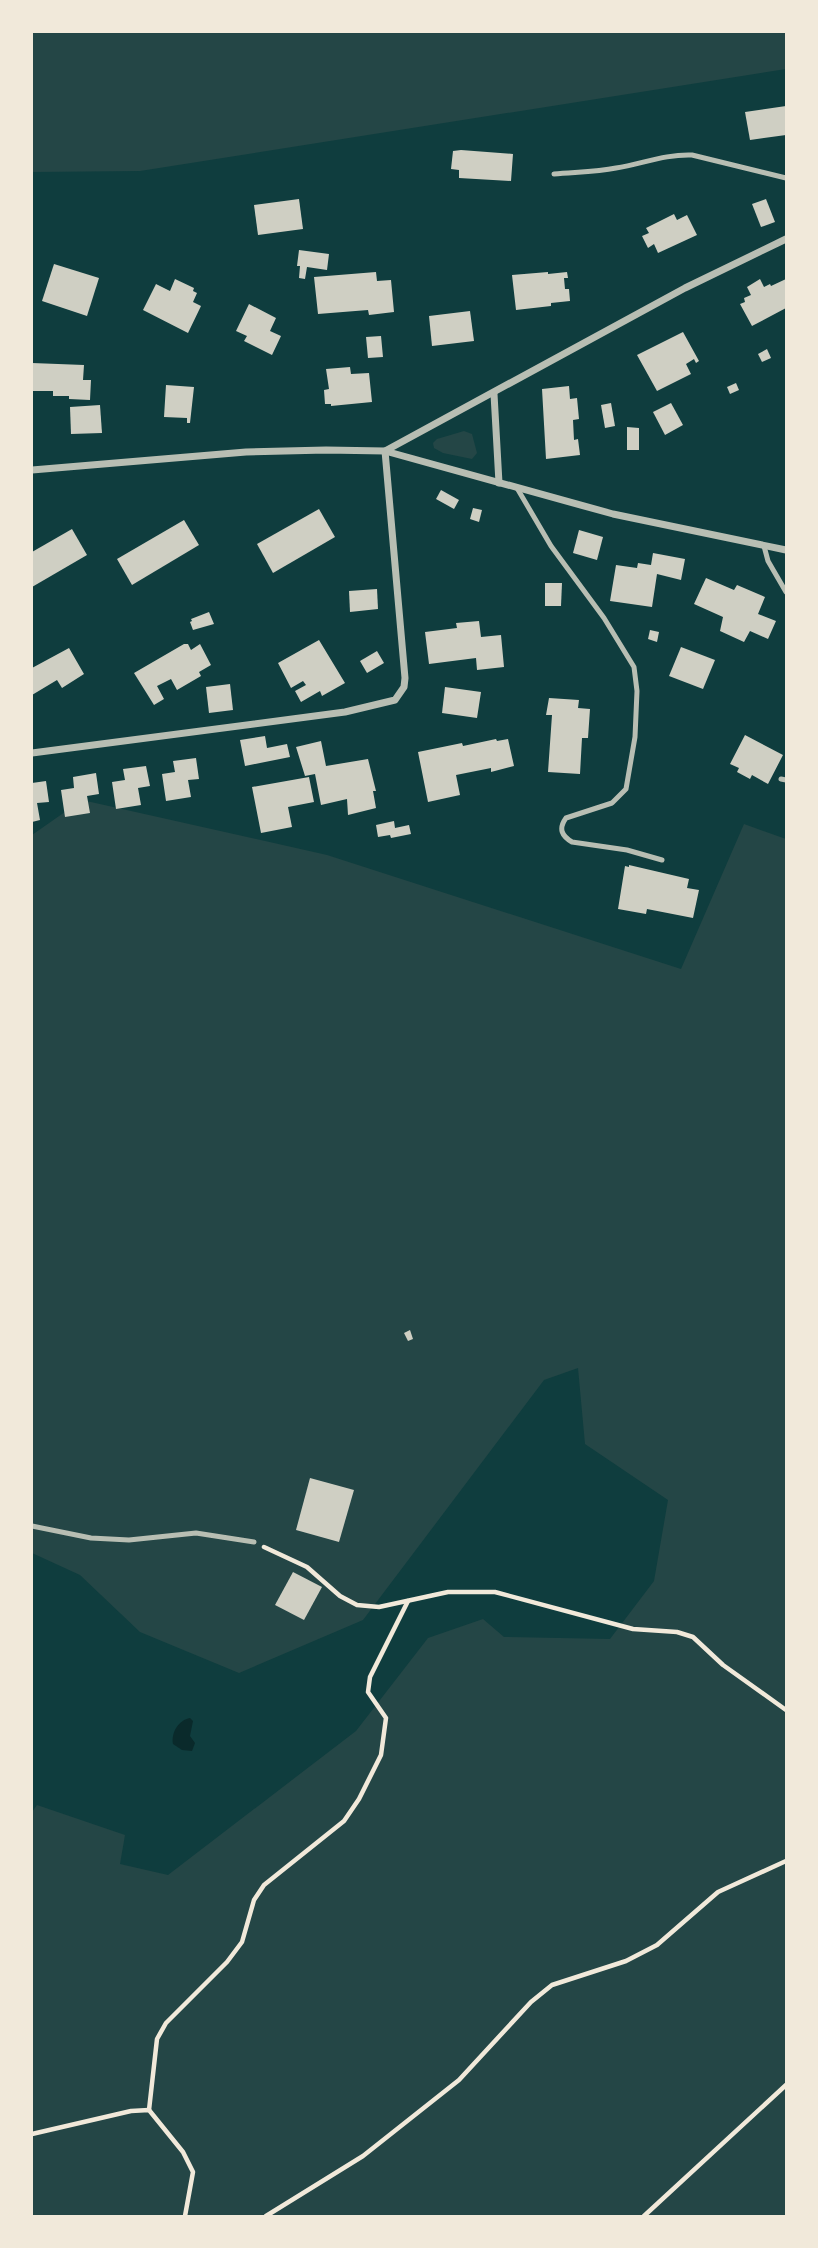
<svg xmlns="http://www.w3.org/2000/svg" width="818" height="2248" font-family="Manrope,sans-serif">
<style>
.green{fill:#244646}
.water{fill:#0a2a2b}
.building{fill:#cfcfc3}
.lines{fill:none;stroke-linecap:round;stroke-linejoin:round}
.path{stroke:#f1e9da;stroke-width:4.5}
.service{stroke:#b8beb3;stroke-width:5}
.minor{stroke:#b8beb3;stroke-width:7}
</style>
<rect width="100%" height="100%" fill="#0f3d3e"/>
<g class="green">
<polygon points="32,32 786,32 786,69 140,171 32,172"/>
<polygon points="464,431 472,434 477,453 472,459 443,453 434,448 433,443 437,439"/>
<polygon points="82,800 327,855 681,969 744,824 786,839 786,2216 32,2216 32,1812 37,1805 125,1835 120,1864 168,1875 356,1731 428,1638 483,1619 504,1637 610,1639 654,1581 668,1500 585,1444 578,1368 544,1380 363,1620 239,1673 140,1632 80,1575 32,1553 32,835"/>
</g>
<path class="water" d="M190 1718 193 1721 190 1736 195 1743 192 1751 182 1750 173 1744C171 1732 179 1720 190 1718Z"/>
<g class="building">
<polygon points="786,106 786,135 750,140 745,112"/>
<polygon points="461,150 513,154 511,181 459,178 459,170 451,169 453,151"/>
<polygon points="299,199 303,229 258,235 254,205"/>
<polygon points="766,199 775,222 761,227 752,204"/>
<polygon points="674,214 677,220 687,215 697,235 658,253 654,244 648,248 642,236 649,233 646,228"/>
<polygon points="299,250 329,254 327,270 307,267 305,279 299,278 300,266 297,266"/>
<polygon points="54,264 99,278 87,316 42,301"/>
<polygon points="376,272 377,281 391,280 394,312 369,315 368,310 318,314 314,277"/>
<polygon points="548,272 548,274 567,272 568,278 564,278 565,289 569,289 570,301 551,303 551,306 516,310 512,275"/>
<polygon points="175,279 194,288 193,291 197,293 193,302 201,306 188,333 143,310 156,284 170,291"/>
<polygon points="760,279 764,287 770,284 771,286 786,279 786,308 752,326 740,304 745,302 744,298 751,295 747,287"/>
<polygon points="249,304 276,318 270,331 281,336 272,355 244,341 247,336 236,331"/>
<polygon points="470,311 474,341 432,346 429,316"/>
<polygon points="683,332 699,361 696,363 694,359 686,364 691,374 657,391 637,355"/>
<polygon points="381,336 383,357 368,358 366,337"/>
<polygon points="767,349 771,358 762,362 758,354"/>
<polygon points="32,363 84,365 83,380 91,380 90,400 69,399 69,396 53,396 53,391 32,391"/>
<polygon points="350,367 351,374 369,373 372,402 331,406 331,404 325,404 324,390 329,389 326,369"/>
<polygon points="736,383 739,390 730,394 727,387"/>
<polygon points="166,385 194,387 190,423 187,423 187,418 164,417"/>
<polygon points="569,386 570,399 577,398 579,419 573,420 574,440 578,439 580,455 546,459 542,389"/>
<polygon points="611,403 615,426 605,428 601,405"/>
<polygon points="671,403 683,425 665,435 653,412"/>
<polygon points="100,405 102,433 71,434 70,407"/>
<polygon points="627,427 639,428 639,450 627,450"/>
<polygon points="441,490 459,500 454,509 436,499"/>
<polygon points="473,508 482,510 479,522 470,519"/>
<polygon points="319,509 335,537 273,573 257,544"/>
<polygon points="184,520 199,545 132,585 117,559"/>
<polygon points="72,529 87,555 32,587 32,552"/>
<polygon points="579,530 603,537 597,560 573,553"/>
<polygon points="653,553 685,559 681,580 657,574 652,607 610,601 616,565 637,568 638,563 651,565"/>
<polygon points="706,578 734,590 737,585 765,597 758,614 776,621 768,639 750,631 744,642 720,631 723,617 694,604"/>
<polygon points="545,583 562,583 561,606 545,606"/>
<polygon points="377,589 378,609 350,612 349,591"/>
<polygon points="209,612 214,624 193,630 190,622 192,621 191,619"/>
<polygon points="479,621 481,637 501,635 504,667 477,670 476,658 429,664 425,632 457,628 456,623"/>
<polygon points="650,630 659,632 657,642 648,639"/>
<polygon points="319,640 345,683 322,696 320,691 301,702 295,691 306,685 303,681 291,688 278,663"/>
<polygon points="184,644 188,644 191,650 200,644 211,665 199,672 201,676 177,690 171,679 157,686 164,699 154,705 134,673"/>
<polygon points="681,647 715,660 703,689 669,676"/>
<polygon points="69,648 84,674 62,688 57,680 32,695 32,668"/>
<polygon points="377,651 384,663 367,673 360,661"/>
<polygon points="230,684 233,710 209,713 206,687"/>
<polygon points="445,687 481,692 477,718 442,713"/>
<polygon points="549,698 579,700 578,708 590,709 588,738 582,738 580,774 548,772 552,715 546,715"/>
<polygon points="745,735 783,755 768,784 752,775 750,779 737,772 739,768 730,764"/>
<polygon points="265,736 267,748 287,744 290,757 245,766 240,740"/>
<polygon points="496,739 497,741 508,739 514,766 491,772 491,768 456,775 460,795 428,802 418,752 462,743 463,746"/>
<polygon points="321,741 326,766 368,759 376,791 373,791 376,808 348,815 347,799 321,805 315,774 305,776 296,747"/>
<polygon points="196,758 199,779 188,780 191,797 166,801 162,774 175,772 173,761"/>
<polygon points="146,766 150,786 138,788 141,805 116,809 112,782 125,780 123,769"/>
<polygon points="96,773 99,794 87,796 90,813 65,817 61,790 74,788 73,777"/>
<polygon points="309,777 314,802 288,807 292,827 261,833 252,787"/>
<polygon points="46,781 49,802 37,803 40,820 32,822 32,783"/>
<polygon points="394,821 395,828 409,825 411,834 391,838 390,835 378,837 376,825"/>
<polygon points="629,865 689,879 687,888 699,890 693,918 647,909 646,914 618,909 625,866 629,867"/>
<polygon points="410,1330 413,1339 408,1341 404,1333"/>
<polygon points="310,1478 354,1490 339,1542 296,1530"/>
<polygon points="293,1572 322,1587 304,1620 275,1605"/>
</g>
<g class="lines">
<g class="path">
<polyline points="264,1547 307,1567 340,1596 357,1605 379,1607 448,1592 495,1592 633,1629 677,1632 693,1637 723,1665 786,1710"/>
<polyline points="149,2110 157,2039 166,2023 227,1962 242,1942 254,1900 264,1885 344,1821 359,1799 381,1755 386,1718 368,1692 370,1677 408,1601"/>
<polyline points="32,2134 131,2111 149,2110 183,2152 193,2172 185,2216"/>
<polyline points="266,2216 363,2156 459,2080 531,2002 552,1985 626,1961 657,1945 718,1892 786,1861"/>
<polyline points="644,2216 786,2085"/>
</g>
<g class="service">
<path d="M554 174C574 172 596 172 616 168 642 164 665 154 692 155L786 178"/>
<path d="M517 488 551 546 604 618 634 667 637 691 635 737 626 789 612 803 566 818C558 829 562 836 572 842L627 850 662 860"/>
<polyline points="764,546 768,561 786,592"/>
<polyline points="781,779 786,780"/>
<polyline points="32,1526 91,1538 129,1540 196,1533 254,1542"/>
</g>
<g class="minor">
<polyline points="494,394 499,483"/>
<polyline points="32,470 246,452 326,450 385,451 613,514 786,550"/>
<polyline points="32,753 345,712 395,700 404,687 405,678 385,451 685,288 786,239"/>
</g>
</g>
<rect width="818" height="2248" fill="none" stroke="#f1e9da" stroke-width="66"/>
</svg>
